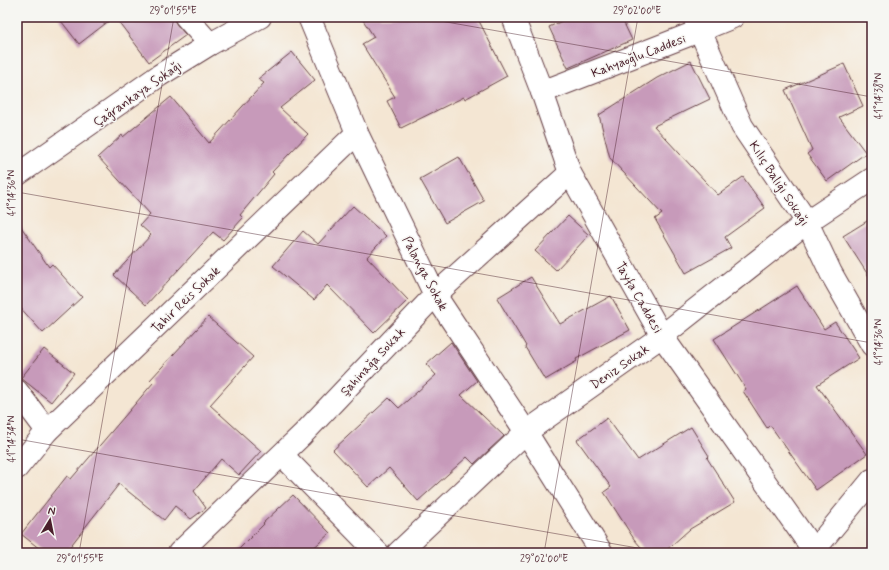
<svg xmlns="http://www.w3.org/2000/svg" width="889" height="570" font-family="Mynerve,sans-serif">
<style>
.building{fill:#c79aba}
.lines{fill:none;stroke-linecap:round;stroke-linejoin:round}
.street-casing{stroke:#643d44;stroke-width:24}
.street{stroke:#fff;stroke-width:22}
.ticks{fill:none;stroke:#4a1f2b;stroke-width:1;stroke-opacity:0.45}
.labels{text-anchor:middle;stroke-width:3;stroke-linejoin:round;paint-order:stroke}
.street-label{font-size:13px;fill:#4a1f2b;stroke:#f6f6f2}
.neatline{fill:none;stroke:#4a1f2b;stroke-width:1.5}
.ticks-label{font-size:10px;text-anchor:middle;fill:#4a1f2b}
</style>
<rect width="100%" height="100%" fill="#f6f6f2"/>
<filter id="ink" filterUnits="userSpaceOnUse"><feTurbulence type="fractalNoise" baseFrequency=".025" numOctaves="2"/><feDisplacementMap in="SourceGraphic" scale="8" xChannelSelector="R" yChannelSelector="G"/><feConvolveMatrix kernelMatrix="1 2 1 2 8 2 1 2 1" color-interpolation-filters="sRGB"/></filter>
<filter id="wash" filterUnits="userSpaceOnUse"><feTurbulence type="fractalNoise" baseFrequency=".012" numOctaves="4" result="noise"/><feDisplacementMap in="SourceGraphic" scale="16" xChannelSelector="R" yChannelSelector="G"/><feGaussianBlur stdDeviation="0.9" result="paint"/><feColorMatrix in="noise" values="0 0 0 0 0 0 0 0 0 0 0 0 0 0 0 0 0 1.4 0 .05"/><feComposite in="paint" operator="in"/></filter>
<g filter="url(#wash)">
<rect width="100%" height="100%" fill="#f4e6d3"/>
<g id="blocks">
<g class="building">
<polygon points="58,17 114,17 79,44"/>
<polygon points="115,17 172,17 177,25 186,35 149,62"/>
<polygon points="361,17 477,17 507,76 465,99 464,97 401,128 387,101 395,97 362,44 374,37"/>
<polygon points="571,17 621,17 632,40 568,68 549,27"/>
<polygon points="292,52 315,80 280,108 308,134 272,172 274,174 240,215 243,218 223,240 213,232 146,305 114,275 151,235 140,225 150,214 98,157 122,135 123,137 171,97 209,143 264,83 258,79"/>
<polygon points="691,61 710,99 654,126 718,195 743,177 765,208 725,237 731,248 686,273 655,219 662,214 610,158 599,115 657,78"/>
<polygon points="844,64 863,106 839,117 866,153 827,181 807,154 812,150 785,90"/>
<polygon points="459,157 484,201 445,223 420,179"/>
<polygon points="353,206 386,236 367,257 408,300 374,333 327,285 314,300 273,266 303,231 318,244"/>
<polygon points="568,216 589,235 556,270 535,251"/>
<polygon points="872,218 872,281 843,236"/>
<polygon points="17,221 49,267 52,264 82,297 43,333 17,304"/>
<polygon points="531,277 560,324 611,296 630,330 576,359 577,361 545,380 525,347 526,346 497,298"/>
<polygon points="797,286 824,329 835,322 859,358 817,385 867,454 816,490 770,425 767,428 743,391 746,389 714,339"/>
<polygon points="208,317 253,357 210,405 261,451 239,475 221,459 194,491 206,508 191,519 175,506 164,520 119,484 65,553 45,553 21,534 67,476 71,479 153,383 150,380"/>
<polygon points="451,342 477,381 461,395 504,436 474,464 467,457 418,501 389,468 368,487 333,450 389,398 399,408 436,375 426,364"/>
<polygon points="44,349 74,373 51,402 21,378"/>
<polygon points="607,418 638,460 691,427 709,456 707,458 735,502 690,529 663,553 646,553 634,539 604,492 611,487 577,440"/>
<polygon points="293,495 330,533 308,553 235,553 264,524 263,523"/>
</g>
</g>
</g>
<g filter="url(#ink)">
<use href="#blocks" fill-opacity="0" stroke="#643d44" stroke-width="1"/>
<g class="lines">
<defs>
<g id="street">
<polyline points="186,17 210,44"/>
<polyline points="309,17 357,133 435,295 526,432 602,553"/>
<polyline points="513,17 542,92 570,173 662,336 814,551"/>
<polyline points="694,17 742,126 807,222 831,273 872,345"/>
<polyline points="542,92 699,31 733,17"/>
<polyline points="17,175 160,75 210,44 260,17"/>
<polyline points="17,391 47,431"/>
<polyline points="282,455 378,553"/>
<polyline points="17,468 47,431 357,133"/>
<polyline points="179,553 302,435 435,295 570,173"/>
<polyline points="398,553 526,432 662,336 807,222 872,179"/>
<polyline points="812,553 872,480"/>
</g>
</defs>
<use href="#street" class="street-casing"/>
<use href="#street" class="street"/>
</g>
</g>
<path class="ticks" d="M418 17 872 97M17 192 872 343M17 439 666 553M79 553 174 17M544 553 638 17"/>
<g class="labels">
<g class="street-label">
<text transform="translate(638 55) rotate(-21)" y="5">Kahyaoğlu Caddesi</text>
<text transform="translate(137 93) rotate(-35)" y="5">Çağrankaya Sokağı</text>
<text transform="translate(780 183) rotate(57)" y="5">Kılıç Balığı Sokağı</text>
<text transform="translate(426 273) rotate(62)" y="5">Palanga Sokak</text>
<text transform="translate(640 297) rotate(60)" y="5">Tayfa Caddesi</text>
<text transform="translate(185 299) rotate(-44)" y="5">Tahir Reis Sokak</text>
<text transform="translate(372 361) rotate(-47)" y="5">Şahinağa Sokak</text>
<text transform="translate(619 366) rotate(-35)" y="5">Deniz Sokak</text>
</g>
</g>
<rect width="889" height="570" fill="none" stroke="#f6f6f2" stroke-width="44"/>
<g transform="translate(50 520) rotate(10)" stroke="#f6f6f2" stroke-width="3" paint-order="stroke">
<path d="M0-3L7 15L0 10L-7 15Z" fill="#4a1f2b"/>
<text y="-6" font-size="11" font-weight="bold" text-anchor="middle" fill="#4a1f2b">N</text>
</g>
<rect x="22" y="22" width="845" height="526" class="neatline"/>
<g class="ticks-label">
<text x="173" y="14">29°01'55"E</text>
<text x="637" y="14">29°02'00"E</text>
<text transform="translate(878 96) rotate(-90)" y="4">41°14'38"N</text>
<text transform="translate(11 193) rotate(-90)" y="4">41°14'36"N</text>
<text transform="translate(878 342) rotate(-90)" y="4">41°14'36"N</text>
<text transform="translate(11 439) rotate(-90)" y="4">41°14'34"N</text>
<text x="80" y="562">29°01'55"E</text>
<text x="544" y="562">29°02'00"E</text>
</g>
</svg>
